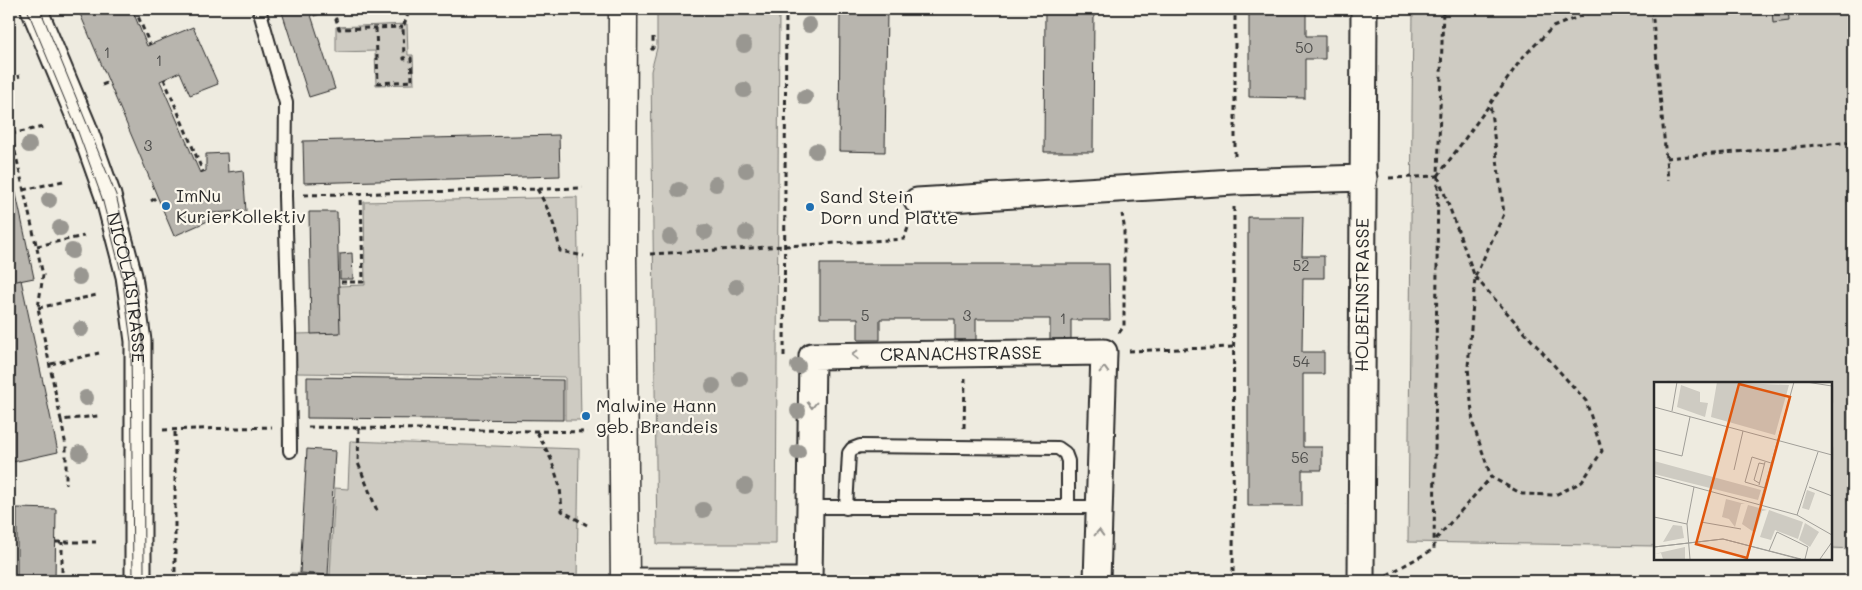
<svg xmlns="http://www.w3.org/2000/svg" width="1862" height="590" font-family="Mali,sans-serif">
<style>
.green{fill:#cecbc2;stroke:#7c7b76}
.building{fill:#b8b5ae;stroke:#2b2b2b}
.lines{fill:none;stroke-linecap:round;stroke-linejoin:round}
.service-casing{stroke:#2b2b2b;stroke-width:16}
.minor-casing{stroke:#2b2b2b;stroke-width:29}
.secondary-casing{stroke:#2b2b2b;stroke-width:31}
.path{stroke:#2b2b2b;stroke-width:3;stroke-dasharray:5 4;stroke-linecap:butt}
.service{stroke:#fbf7ec;stroke-width:12}
.minor{stroke:#fbf7ec;stroke-width:25}
.secondary{stroke:#fbf7ec;stroke-width:28}
.tram{stroke:#2b2b2b;stroke-width:1}
.tree{fill:#999791}
.oneway{stroke:#93918c}
.poi-dot{fill:#1f6fb2;stroke:#fbf7ec;stroke-width:2}
.labels{text-anchor:middle;stroke-width:4.5;stroke-linejoin:round;paint-order:stroke}
.number-label{font-size:15px;fill:#4e4e4c}
.poi-label{font-size:18px;fill:#2b2b2b;stroke:#fbf7ec;text-anchor:start}
.street-label{font-size:18px;fill:#2b2b2b;stroke:#fbf7ec}
.inset-road{fill:none;stroke:#a09e98;stroke-width:1}
.view{fill:#df570e;fill-opacity:0.15;stroke:#df570e;stroke-width:2.5}
.inset-edge{fill:none;stroke:#2b2b2b;stroke-width:2.5}
</style>
<rect width="100%" height="100%" fill="#eeebe0"/>
<filter id="ink" filterUnits="userSpaceOnUse"><feTurbulence type="fractalNoise" baseFrequency=".02" numOctaves="2"/><feDisplacementMap in="SourceGraphic" scale="10" xChannelSelector="R" yChannelSelector="G"/><feConvolveMatrix kernelMatrix="1 2 1 2 8 2 1 2 1" color-interpolation-filters="sRGB"/></filter>
<g filter="url(#ink)">
<g class="green">
<polygon points="657,9 779,9 776,544 657,544 651,71 657,48"/>
<polygon points="1413,9 1853,9 1853,549 1831,548 1831,384 1656,384 1656,546 1408,542"/>
<polygon points="407,24 408,55 413,55 414,84 376,85 375,51 336,52 336,27"/>
<polygon points="577,197 581,420 565,420 565,377 297,373 296,334 339,333 339,286 365,285 364,202"/>
<polygon points="350,441 579,449 577,581 291,581 291,573 330,575 335,488 348,489"/>
</g>
<g class="building">
<polygon points="78,9 132,9 147,46 193,27 218,84 190,95 180,72 160,81 200,173 206,171 206,154 227,153 228,172 243,170 246,211 210,213 210,220 174,236"/>
<polygon points="281,9 309,9 335,89 309,97"/>
<polygon points="312,9 326,9 327,12 314,16"/>
<polygon points="840,9 887,9 885,152 839,151"/>
<polygon points="1045,9 1094,9 1093,152 1044,152"/>
<polygon points="1249,9 1306,9 1306,36 1325,36 1325,59 1305,59 1305,98 1249,97"/>
<polygon points="1772,9 1788,9 1789,21 1773,23"/>
<polygon points="559,135 560,176 304,183 303,141"/>
<polygon points="9,161 34,278 9,283"/>
<polygon points="309,212 337,212 340,333 311,334"/>
<polygon points="1248,217 1303,217 1302,256 1324,256 1324,278 1303,278 1302,352 1324,352 1324,374 1303,374 1303,447 1322,447 1322,470 1302,470 1302,506 1248,506"/>
<polygon points="352,253 353,279 340,279 340,254"/>
<polygon points="820,264 1109,264 1110,320 1071,320 1071,340 1050,340 1050,319 976,319 976,340 955,340 955,319 880,319 880,340 858,340 858,318 820,318"/>
<polygon points="21,280 58,452 13,462 9,441 9,283"/>
<polygon points="307,377 563,380 563,420 307,418"/>
<polygon points="307,449 335,451 328,575 300,573"/>
<polygon points="17,508 56,509 55,581 17,581"/>
</g>
<g class="lines">
<defs>
<g id="service">
<polyline points="259,9 286,103 285,196 289,332 290,451"/>
<polyline points="810,507 1099,507"/>
<polyline points="846,508 849,453 852,449 860,446 1058,448 1065,453 1068,461 1068,507"/>
</g>
<g id="minor">
<path id="s1" d="M34 9 83 126 108 196 129 276 138 341V581"/>
<polyline points="917,201 1234,182 1364,178"/>
<polyline points="625,581 804,581"/>
<path id="s2" d="M809 581 812 356 1104 352 1097 581"/>
<path id="s3" d="M1361 581 1364 9"/>
</g>
<polyline id="secondary" points="623,9 622,255 625,581"/>
</defs>
<use href="#service" class="service-casing"/>
<use href="#minor" class="minor-casing"/>
<use href="#secondary" class="secondary-casing"/>
<g class="path">
<polyline points="135,9 150,45"/>
<polyline points="333,9 339,29 403,27"/>
<polyline points="1634,9 1652,14"/>
<polyline points="1652,9 1668,180"/>
<polyline points="376,28 378,83 412,81 411,58 404,59 403,27 410,9"/>
<polyline points="651,50 653,48 653,37"/>
<polyline points="9,79 20,76"/>
<polyline points="164,79 203,172"/>
<polyline points="102,85 109,82"/>
<polyline points="9,125 43,275 38,308 61,420 98,416"/>
<polyline points="11,134 43,127"/>
<polyline points="1235,156 1235,9"/>
<polyline points="1666,158 1853,142"/>
<polyline points="1438,176 1475,277 1586,401 1602,451 1582,482 1555,495 1522,494 1491,477 1473,424 1468,367 1475,277 1504,214 1490,104 1522,58 1553,27 1593,11 1605,9"/>
<polyline points="1438,176 1490,104"/>
<polyline points="1389,178 1438,176"/>
<path d="M537 189C549 209 556 228 560 251L584 256"/>
<polyline points="23,190 63,181"/>
<polyline points="304,195 583,188"/>
<polyline points="151,201 157,197"/>
<polyline points="37,246 84,236"/>
<polyline points="650,254 904,239 909,225"/>
<polyline points="341,282 363,282 361,193"/>
<polyline points="38,308 97,295"/>
<polyline points="1119,333 1124,326 1124,225 1122,214"/>
<polyline points="1129,351 1233,347"/>
<polyline points="784,356 786,9"/>
<polyline points="51,364 99,353"/>
<polyline points="61,420 66,446 66,485"/>
<polyline points="308,427 587,432"/>
<polyline points="359,428 358,463 378,513"/>
<polyline points="964,428 965,379"/>
<polyline points="163,430 272,427"/>
<polyline points="537,432 551,459 560,487 562,511 587,525"/>
<polyline points="1436,539 1491,477"/>
<polyline points="56,542 96,542"/>
<polyline points="1387,575 1434,549 1438,176 1443,9"/>
<polyline points="62,581 62,542"/>
<polyline points="175,581 175,430"/>
<polyline points="282,581 282,572"/>
<polyline points="1233,581 1234,207"/>
</g>
<use href="#service" class="service"/>
<use href="#minor" class="minor"/>
<use href="#secondary" class="secondary"/>
<g class="tram">
<polyline points="27,9 77,129 102,198 122,276 131,342 133,581"/>
<polyline points="40,9 116,195 135,276 143,341 144,581"/>
</g>
</g>
<g class="tree">
<circle cx="809" cy="25" r="8"/>
<circle cx="744" cy="45" r="8"/>
<circle cx="744" cy="90" r="8"/>
<circle cx="805" cy="97" r="8"/>
<circle cx="29" cy="145" r="8"/>
<circle cx="816" cy="151" r="8"/>
<circle cx="746" cy="170" r="8"/>
<circle cx="716" cy="184" r="8"/>
<circle cx="679" cy="190" r="8"/>
<circle cx="49" cy="200" r="8"/>
<circle cx="60" cy="228" r="8"/>
<circle cx="705" cy="232" r="8"/>
<circle cx="746" cy="233" r="8"/>
<circle cx="670" cy="237" r="8"/>
<circle cx="72" cy="251" r="8"/>
<circle cx="79" cy="277" r="8"/>
<circle cx="736" cy="287" r="8"/>
<circle cx="81" cy="329" r="8"/>
<circle cx="798" cy="366" r="8"/>
<circle cx="740" cy="379" r="8"/>
<circle cx="713" cy="386" r="8"/>
<circle cx="86" cy="398" r="8"/>
<circle cx="798" cy="411" r="8"/>
<circle cx="798" cy="452" r="8"/>
<circle cx="80" cy="453" r="8"/>
<circle cx="745" cy="486" r="8"/>
<circle cx="703" cy="510" r="8"/>
</g>
<defs><path id="oneway-chevron" d="M-2-3.5L2.5 0L-2 3.5" fill="none" stroke-width="1.6" stroke-linecap="round" stroke-linejoin="round" transform="scale(1.25)"/></defs>
<g class="oneway">
<use href="#oneway-chevron" transform="translate(855 355) rotate(179)"/>
<use href="#oneway-chevron" transform="translate(1104 370) rotate(-88)"/>
<use href="#oneway-chevron" transform="translate(812 405) rotate(91)"/>
<use href="#oneway-chevron" transform="translate(1099 533) rotate(-88)"/>
</g>
</g>
<g class="poi-dot">
<circle cx="166" cy="206" r="5"/>
<circle cx="810" cy="207" r="5"/>
<circle cx="586" cy="416" r="5"/>
</g>
<g class="labels">
<g class="number-label">
<text x="1304" y="53">50</text>
<text x="107" y="58">1</text>
<text x="159" y="66">1</text>
<text x="148" y="151">3</text>
<text x="1301" y="271">52</text>
<text x="865" y="321">5</text>
<text x="967" y="321">3</text>
<text x="1063" y="324">1</text>
<text x="1301" y="367">54</text>
<text x="1300" y="463">56</text>
</g>
<g class="poi-label">
<text x="176" y="202">ImNu<tspan x="176" dy="21">KurierKollektiv</tspan></text>
<text x="820" y="203">Sand Stein<tspan x="820" dy="21">Dorn und Platte</tspan></text>
<text x="596" y="412">Malwine Hann<tspan x="596" dy="21">geb. Brandeis</tspan></text>
</g>
<g class="street-label">
<text dy="6" stroke="none"><textPath href="#s1" startOffset="295">NICOLAISTRASSE</textPath></text>
<text dy="6" stroke="none"><textPath href="#s3" startOffset="286">HOLBEINSTRASSE</textPath></text>
<text dy="6" stroke="none"><textPath href="#s2" startOffset="374">CRANACHSTRASSE</textPath></text>
</g>
</g>
<g transform="translate(1654 382)">
<rect width="178" height="178" fill="#eeebe0"/>
<path d="M63 0 135 3 121 53 57 35ZM27 3 46 10V20L54 21 51 35 23 25ZM0 79 107 108 104 118 0 92ZM153 108 161 111 155 128 148 126ZM72 117 91 122H87L81 145 75 137 68 135ZM94 123 113 128 108 129 101 151 88 142ZM115 128 149 140 144 157 121 148 117 158 106 155ZM151 141 165 150 156 165 145 158ZM19 143 28 144 30 156 9 160ZM31 165V177H9L7 171 0 172Z" fill="#cecbc2"/>
<path class="inset-road" d="M152 0 178 4M0 25 178 73M18 29 23 0M0 67 28 74 36 35M80 88 89 49M0 94 143 133 178 153M105 101 100 98 105 81 110 82M105 103 111 80M155 105 178 114M111 106 91 100 98 75 117 81M106 122 140 0M143 133 164 70M0 135 33 142M47 140 87 147M0 165 69 157 145 177M0 165 69 157 147 177M115 169 123 150 154 165 151 177M36 177 33 142 40 105M166 177 178 160"/>
<path class="view" d="M85 2 136 15 93 176 42 162Z"/>
<rect width="178" height="178" class="inset-edge"/>
</g>
<rect width="1862" height="590" fill="none" stroke="#fbf7ec" stroke-width="30"/>
<rect x="15" y="15" width="1832" height="560" fill="none" stroke="#2b2b2b" stroke-width="2" filter="url(#ink)"/>
</svg>
